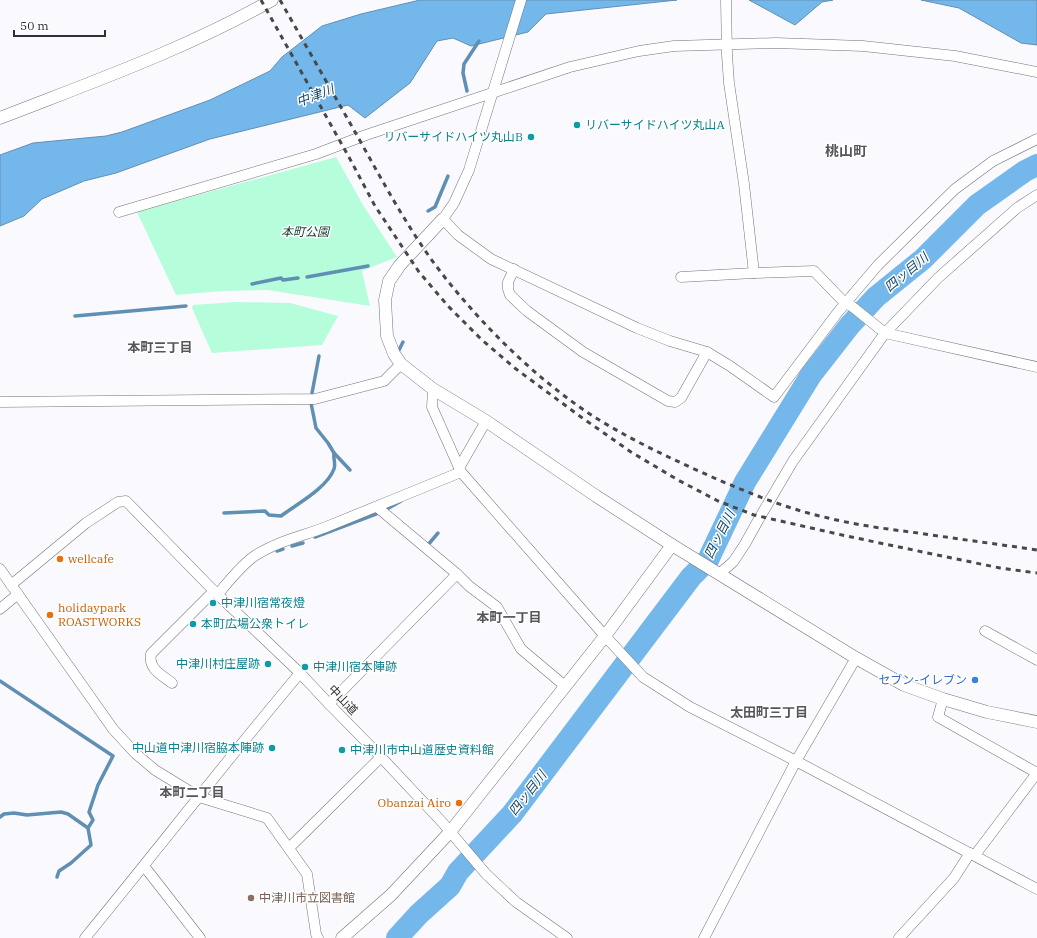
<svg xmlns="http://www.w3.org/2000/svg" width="1037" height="938" font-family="'IBM Plex Serif','Noto Sans JP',serif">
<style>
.green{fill:#b5fddb}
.water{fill:#74b8eb;stroke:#608fb4}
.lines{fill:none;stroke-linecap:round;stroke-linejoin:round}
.stream{stroke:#608fb4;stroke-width:3.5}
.river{stroke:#74b8eb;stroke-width:22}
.minor-casing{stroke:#74727b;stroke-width:11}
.tertiary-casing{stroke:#74727b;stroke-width:13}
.minor{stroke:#fff;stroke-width:10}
.tertiary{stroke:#fff;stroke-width:12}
.rail{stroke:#48484b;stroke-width:3;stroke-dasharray:5 5;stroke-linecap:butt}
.culture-dot{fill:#0f9aa8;stroke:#fff;stroke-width:1.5}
.food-dot{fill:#e8710a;stroke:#fff;stroke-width:1.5}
.shop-dot{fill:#3f7fe0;stroke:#fff;stroke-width:1.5}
.education-dot{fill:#8d6e63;stroke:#fff;stroke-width:1.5}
.labels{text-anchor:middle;stroke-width:3;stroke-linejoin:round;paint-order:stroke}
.culture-label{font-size:12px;fill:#0d838f;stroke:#fff;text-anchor:start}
.park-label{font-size:12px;font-style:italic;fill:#13392a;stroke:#fff}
.food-label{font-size:12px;fill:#c56008;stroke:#fff;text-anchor:start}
.shop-label{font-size:12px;fill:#366cbe;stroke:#fff;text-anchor:end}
.street-label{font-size:12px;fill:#303033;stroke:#fff}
.education-label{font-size:12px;fill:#785e54;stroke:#fff;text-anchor:start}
.water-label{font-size:13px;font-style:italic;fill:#15486a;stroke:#fff}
.neighbourhood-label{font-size:13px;font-weight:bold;fill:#56545d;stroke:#fff}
.quarter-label{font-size:14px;font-weight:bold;fill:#56545d;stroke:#fff}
</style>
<rect width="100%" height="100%" fill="#faf9fd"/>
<g class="green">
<polygon points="336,157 363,205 397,257 362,271 370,306 268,290 221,291 176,295 137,212"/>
<polygon points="235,302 290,303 338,316 322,345 212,353 192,308 193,305"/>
</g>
<g class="water">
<polygon points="420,0 677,0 546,14 528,32 471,46 453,38 437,41 410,83 365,118 348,105 210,139 116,173 84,181 42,199 24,216 0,226 0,155 33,143 106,136 122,132 210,100 270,71 282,57 322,26 361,14"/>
<polygon points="749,0 833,0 822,2 795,25"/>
<polygon points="921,0 1037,0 1037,45 1021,43 959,8"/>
</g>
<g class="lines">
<g class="stream">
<polyline points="467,91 463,73 464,64 479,41"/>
<polyline points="428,211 435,207 448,176"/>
<polyline points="307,277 368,266"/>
<polyline points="252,284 281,278 283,280 298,278"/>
<polyline points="75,316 186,306"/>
<polyline points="398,352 403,342"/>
<polyline points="312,393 319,356"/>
<polyline points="311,403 316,428 328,443 334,453 350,470"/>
<polyline points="387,509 401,501"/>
<path d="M224 513 265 511 269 515 281 516C297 504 327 488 334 469 336 464 333 458 334 453"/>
<polyline points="315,537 376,514"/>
<polyline points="292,546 303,543"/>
<polyline points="427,546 438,533"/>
<polyline points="277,551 283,549"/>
<polyline points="0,681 113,756 98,785 89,812 93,820 88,828 68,814 61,812 27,815 14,813 4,814 0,817"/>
<polyline points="57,877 59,871 71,863 91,845 88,828"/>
</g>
<polyline class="river" points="397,938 419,914 450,886 458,872 512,814 691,577 708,560 745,482 811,375 850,325 876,297 923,259 977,205 1025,171 1037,165"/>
<defs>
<g id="minor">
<polyline points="521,0 469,170 454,203 443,219 458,235 491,259 637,328 670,341 707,352 730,366 774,397 838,312 878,265 955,189 993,161 1037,139"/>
<polyline points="726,0 727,55 729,83 744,184 754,273 814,271 842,300 854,308 885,333 1037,367"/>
<polyline points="119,212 316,154 366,135 570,67 639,51 674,46 776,43 863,46 955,56 1037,72"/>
<polyline points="514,269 508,282 508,289 510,295 527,311 583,352 668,401 675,402 681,398 707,352"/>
<polyline points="681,277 754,273"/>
<polyline points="433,389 432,407 461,472 605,636 643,677 690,707 796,761 1037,889"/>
<polyline points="0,402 315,399 384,381 401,364"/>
<polyline points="459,468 486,421"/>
<polyline points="377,507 457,574 469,586 497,607 521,649 565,686"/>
<polyline points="0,569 113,729 135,753 155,770 199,797 267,818 307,874 316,934 318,938"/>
<polyline points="719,574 733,562 745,544 760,517 793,461 885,333 938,278 1017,208 1037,195"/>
<polyline points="11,585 86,523 118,502 126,501 214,591 300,673 329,704 381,757 442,822 486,874 516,902 567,938"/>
<path d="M218 594C228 582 243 563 256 555 278 541 303 536 326 527 371 509 416 490 461 472"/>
<polyline points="0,609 18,594"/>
<polyline points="985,631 1037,660"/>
<path d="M172 683C162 675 148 669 151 654L214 591"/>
<polyline points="943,699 938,717 1037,773"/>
<polyline points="329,704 457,574"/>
<polyline points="289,848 381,757"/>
<polyline points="975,855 1037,773"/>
<polyline points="144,866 200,938"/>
<path d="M85 938C157 850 227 760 300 673"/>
<polyline points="704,938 796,761 856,658"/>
<polyline points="899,938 954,878 970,853"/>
</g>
<g id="tertiary">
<path d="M0 118C92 82 186 49 272 0"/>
<polyline points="443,219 400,265 389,281 385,300 387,336 394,354 401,364 433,389 486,421 596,496 672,545 856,658 904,685 943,699 987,712 1037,722"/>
<polyline points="342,938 391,895 450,832 605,636 672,545"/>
</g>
</defs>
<use href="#minor" class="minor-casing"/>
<use href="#tertiary" class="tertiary-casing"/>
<use href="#minor" class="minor"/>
<use href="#tertiary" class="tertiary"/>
<g class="rail">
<polyline points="261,0 350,159 375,206 419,272 448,306 481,339 516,369 581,417 631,452 678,480 718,501 754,515 842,535 937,555 1000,568 1037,573"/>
<path d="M280 0C306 46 333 93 359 139 382 180 404 221 431 259 474 318 535 379 596 418 633 441 672 459 712 477 749 493 785 508 824 517 855 525 887 529 918 533 958 539 997 544 1037 550"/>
</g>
</g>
<g class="culture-dot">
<circle cx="577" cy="125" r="4"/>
<circle cx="531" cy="137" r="4"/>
<circle cx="213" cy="603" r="4"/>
<circle cx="193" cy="624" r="4"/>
<circle cx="268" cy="664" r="4"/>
<circle cx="305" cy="667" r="4"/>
<circle cx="272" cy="748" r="4"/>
<circle cx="342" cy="750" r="4"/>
</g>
<g class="food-dot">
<circle cx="60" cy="559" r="4"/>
<circle cx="50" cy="615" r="4"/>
<circle cx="459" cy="803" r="4"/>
</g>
<circle class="shop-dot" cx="975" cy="680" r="4"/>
<circle class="education-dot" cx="251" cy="898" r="4"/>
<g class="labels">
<g class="culture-label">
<text x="585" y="129">リバーサイドハイツ丸山A</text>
<text x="523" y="141" text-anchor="end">リバーサイドハイツ丸山B</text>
<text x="221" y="607">中津川宿常夜燈</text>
<text x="201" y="628">本町広場公衆トイレ</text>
<text x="260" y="668" text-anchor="end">中津川村庄屋跡</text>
<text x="313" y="671">中津川宿本陣跡</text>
<text x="264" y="752" text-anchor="end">中山道中津川宿脇本陣跡</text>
<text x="350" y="754">中津川市中山道歴史資料館</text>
</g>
<g class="park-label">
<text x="305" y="236">本町公園</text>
</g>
<g class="food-label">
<text x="68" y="563">wellcafe</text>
<text x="58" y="612">holidaypark<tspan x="58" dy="14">ROASTWORKS</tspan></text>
<text x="451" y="807" text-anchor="end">Obanzai Airo</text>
</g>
<g class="shop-label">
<text x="967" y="684">セブン-イレブン</text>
</g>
<g class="street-label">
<text transform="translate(343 700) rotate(46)" y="4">中山道</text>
</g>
<g class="education-label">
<text x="259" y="902">中津川市立図書館</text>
</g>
<g class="water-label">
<text transform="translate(315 95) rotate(-21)" y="5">中津川</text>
<text transform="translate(906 272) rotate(-40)" y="5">四ッ目川</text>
<text transform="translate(719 534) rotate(-63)" y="5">四ッ目川</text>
<text transform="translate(527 793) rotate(-52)" y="5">四ッ目川</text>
</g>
<g class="neighbourhood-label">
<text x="160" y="352">本町三丁目</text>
<text x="509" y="622">本町一丁目</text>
<text x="769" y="717">太田町三丁目</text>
<text x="192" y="797">本町二丁目</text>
</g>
<g class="quarter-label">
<text x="846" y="156">桃山町</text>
</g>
</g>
<path d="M14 30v6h91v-6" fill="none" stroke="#303033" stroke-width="2"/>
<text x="20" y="30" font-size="12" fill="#303033" stroke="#ffffff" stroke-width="3" paint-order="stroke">50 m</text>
</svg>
